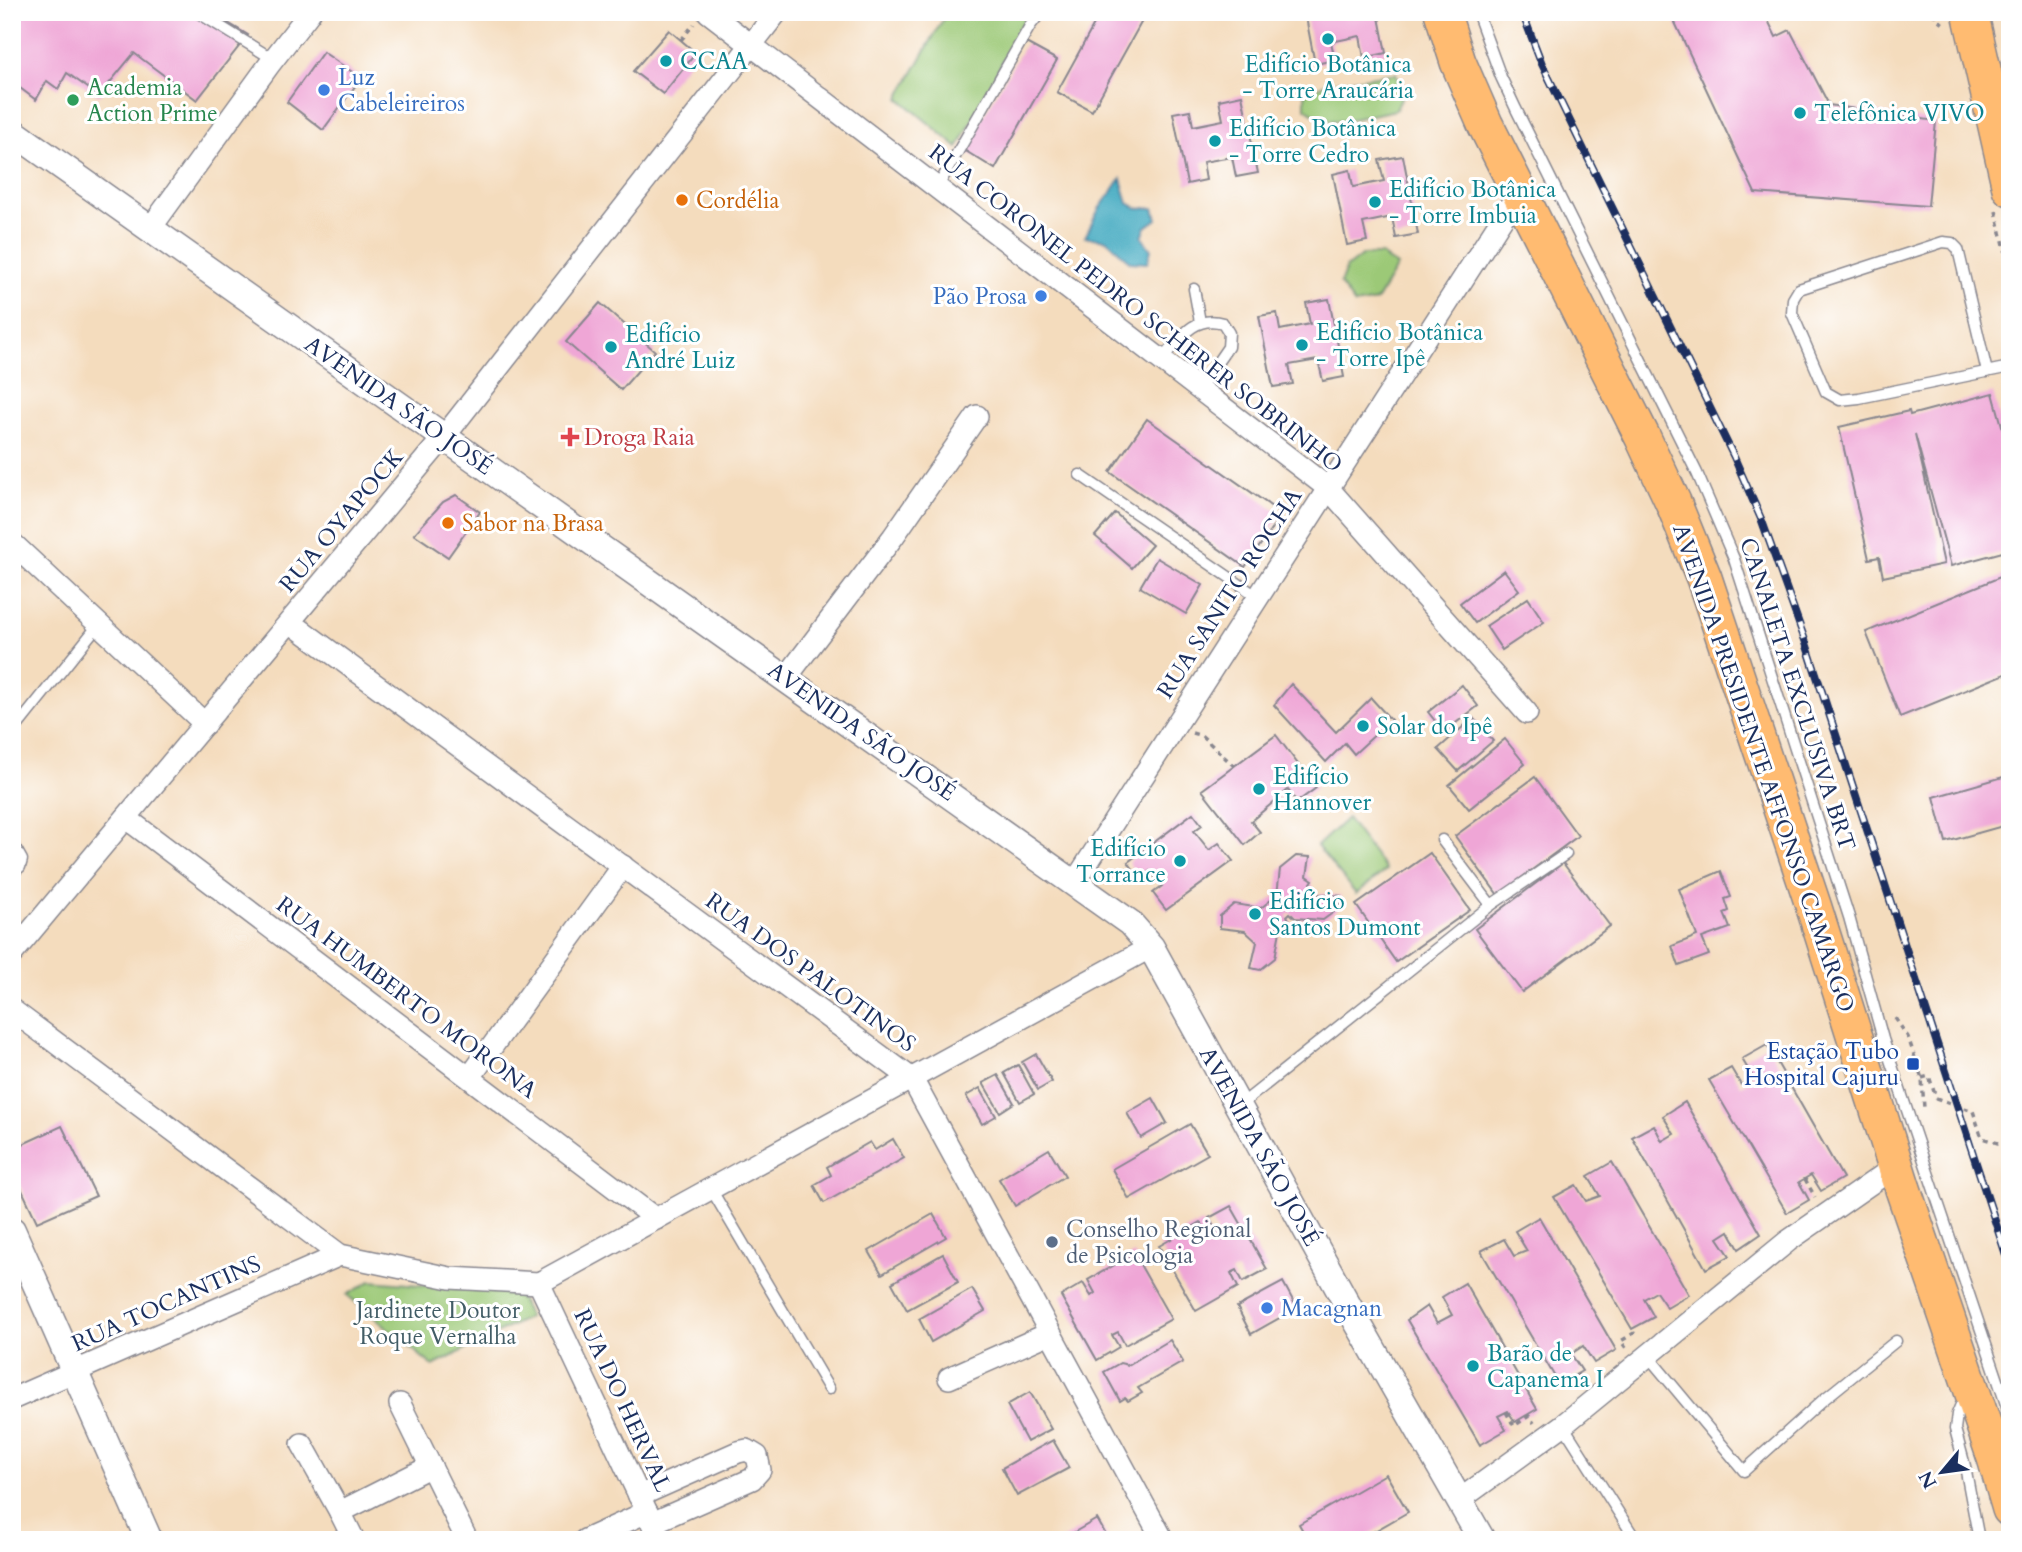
<svg xmlns="http://www.w3.org/2000/svg" width="2022" height="1552" font-family="Cardo,serif">
<style>
.green{fill:#9cc977;stroke:#5c7c6a;stroke-width:2}
.water{fill:#40a9c0;stroke:#2e6c8f;stroke-width:2}
.building{fill:#efa6d6}
.lines{fill:none;stroke-linecap:round;stroke-linejoin:round}
.service-casing{stroke:#88868e;stroke-width:13}
.minor-casing{stroke:#88868e;stroke-width:24}
.tertiary-casing{stroke:#88868e;stroke-width:29}
.primary-casing{stroke:#88868e;stroke-width:38}
.path{stroke:#88868e;stroke-width:3.5;stroke-dasharray:5 5;stroke-linecap:butt}
.service{stroke:#fff;stroke-width:10}
.minor{stroke:#fff;stroke-width:21}
.tertiary{stroke:#fff;stroke-width:26}
.primary{stroke:#ffbb71;stroke-width:35}
.rail-casing{stroke:#1b2f5e;stroke-width:8}
.rail{stroke:#fff;stroke-width:5;stroke-dasharray:16;stroke-linecap:butt}
.culture-dot{fill:#0f9aa8;stroke:#fff;stroke-width:2.5}
.shop-dot{fill:#3f7fe0;stroke:#fff;stroke-width:2.5}
.leisure-dot{fill:#2e9e5b;stroke:#fff;stroke-width:2.5}
.food-dot{fill:#e8710a;stroke:#fff;stroke-width:2.5}
.health-dot{fill:#e0444e;stroke:#fff;stroke-width:2.5}
.transit-dot{fill:#1a4fb4;stroke:#fff;stroke-width:2.5}
.service-dot{fill:#5c6f8a;stroke:#fff;stroke-width:2.5}
.labels{text-anchor:middle;stroke-width:6;stroke-linejoin:round;paint-order:stroke}
.culture-label{font-size:23px;fill:#0d838f;stroke:#fff;text-anchor:start}
.shop-label{font-size:23px;fill:#366cbe;stroke:#fff;text-anchor:start}
.leisure-label{font-size:23px;fill:#27864d;stroke:#fff;text-anchor:start}
.food-label{font-size:23px;fill:#c56008;stroke:#fff;text-anchor:start}
.street-label{font-size:23px;fill:#1b2f5e;stroke:#fff}
.health-label{font-size:23px;fill:#be3a42;stroke:#fff;text-anchor:start}
.transit-label{font-size:23px;fill:#164399;stroke:#fff;text-anchor:end}
.service-label{font-size:23px;fill:#4e5e75;stroke:#fff;text-anchor:start}
.park-label{font-size:23px;fill:#425d66;stroke:#fff}
</style>
<rect width="100%" height="100%" fill="#fff"/>
<filter id="ink" filterUnits="userSpaceOnUse"><feTurbulence type="fractalNoise" baseFrequency=".0143" numOctaves="2"/><feDisplacementMap in="SourceGraphic" scale="14" xChannelSelector="R" yChannelSelector="G"/><feConvolveMatrix kernelMatrix="1 2 1 2 8 2 1 2 1" color-interpolation-filters="sRGB"/></filter>
<filter id="wash" filterUnits="userSpaceOnUse"><feTurbulence type="fractalNoise" baseFrequency=".00686" numOctaves="4" result="noise"/><feDisplacementMap in="SourceGraphic" scale="28" xChannelSelector="R" yChannelSelector="G"/><feGaussianBlur stdDeviation="1.57" result="paint"/><feColorMatrix in="noise" values="0 0 0 0 0 0 0 0 0 0 0 0 0 0 0 0 0 1.4 0 .05"/><feComposite in="paint" operator="in"/></filter>
<g filter="url(#wash)">
<rect width="100%" height="100%" fill="#f4dcbd"/>
<g class="green">
<polygon points="947,12 1028,12 958,148 899,98"/>
<polygon points="1396,73 1403,93 1396,110 1343,121 1323,120 1305,108 1305,94 1324,84"/>
<polygon points="1363,255 1381,255 1397,266 1376,301 1355,305 1340,284 1346,268"/>
<polygon points="1347,818 1386,870 1356,894 1317,846"/>
<polygon points="371,1281 517,1293 529,1317 433,1366 347,1295"/>
</g>
<polygon class="water" points="1121,179 1128,203 1138,208 1154,208 1157,219 1146,227 1142,237 1151,250 1147,263 1130,262 1107,240 1085,237 1099,209"/>
<g id="blocks">
<g class="building">
<polygon points="12,12 210,12 248,35 197,100 134,53 99,96 67,73 58,89 47,81 36,100 12,82"/>
<polygon points="1101,12 1147,12 1092,111 1057,92"/>
<polygon points="1305,12 1378,12 1386,53 1364,58 1360,36 1331,42 1335,60 1315,64"/>
<polygon points="1670,12 1764,12 1776,37 1790,30 1829,105 1936,121 1928,206 1755,193"/>
<polygon points="669,30 696,53 663,94 633,71"/>
<polygon points="1026,43 1057,60 995,169 964,150"/>
<polygon points="323,52 361,78 323,130 287,102"/>
<polygon points="1242,95 1258,173 1236,177 1232,157 1203,162 1206,180 1187,184 1173,113 1190,110 1193,126 1223,120 1219,100"/>
<polygon points="1403,156 1418,234 1396,238 1392,217 1363,223 1367,241 1347,245 1333,174 1350,170 1353,187 1384,181 1379,160"/>
<polygon points="1329,299 1344,377 1323,381 1318,360 1289,365 1293,384 1273,387 1259,316 1277,313 1280,330 1310,324 1306,303"/>
<polygon points="600,303 655,351 621,390 566,342"/>
<polygon points="1993,393 2010,455 2010,550 1951,566 1915,434 1944,564 1883,577 1879,557 1869,559 1839,427 1909,411 1910,415"/>
<polygon points="1147,419 1282,514 1245,567 1110,472"/>
<polygon points="456,495 480,512 448,557 414,534 443,502"/>
<polygon points="1115,513 1152,545 1132,568 1095,536"/>
<polygon points="1157,558 1203,585 1186,614 1140,587"/>
<polygon points="1504,570 1519,590 1475,623 1460,603"/>
<polygon points="2010,573 2010,672 1900,717 1866,632"/>
<polygon points="1528,598 1544,622 1502,650 1486,626"/>
<polygon points="1291,684 1336,732 1371,698 1391,720 1354,754 1345,743 1326,762 1274,705"/>
<polygon points="1462,685 1478,706 1444,732 1428,712"/>
<polygon points="1473,718 1493,741 1458,771 1438,749"/>
<polygon points="1276,735 1316,788 1297,802 1288,790 1251,821 1260,832 1245,845 1202,790"/>
<polygon points="1505,739 1525,764 1469,809 1449,785"/>
<polygon points="2010,775 2010,824 1946,842 1934,797"/>
<polygon points="1535,777 1578,836 1498,895 1455,836"/>
<polygon points="1193,813 1202,825 1194,831 1209,850 1219,843 1233,861 1166,910 1153,893 1162,886 1150,871 1140,878 1128,862"/>
<polygon points="1430,853 1470,910 1396,962 1356,905"/>
<polygon points="1296,856 1310,857 1307,876 1313,880 1311,883 1314,888 1311,892 1316,897 1320,894 1341,896 1338,909 1323,920 1295,918 1290,913 1287,916 1293,925 1287,931 1278,921 1275,924 1280,931 1275,958 1260,970 1251,968 1257,942 1245,931 1220,928 1220,916 1234,904 1261,908 1277,895 1280,869"/>
<polygon points="1563,863 1610,926 1522,992 1475,929"/>
<polygon points="1721,871 1731,897 1725,899 1729,911 1724,913 1730,928 1702,938 1709,955 1679,966 1672,946 1697,936 1679,889"/>
<polygon points="1767,1045 1843,1178 1821,1191 1811,1175 1799,1182 1809,1200 1787,1213 1709,1080 1731,1068 1741,1085 1754,1079 1742,1059"/>
<polygon points="1036,1054 1052,1082 1038,1090 1022,1062"/>
<polygon points="1018,1065 1034,1094 1020,1102 1004,1073"/>
<polygon points="998,1075 1014,1103 1000,1112 983,1083"/>
<polygon points="980,1088 996,1116 982,1124 966,1096"/>
<polygon points="1153,1098 1167,1123 1141,1138 1127,1113"/>
<polygon points="1685,1102 1761,1234 1739,1249 1729,1231 1718,1238 1730,1256 1706,1269 1632,1137 1654,1125 1662,1141 1674,1134 1663,1116"/>
<polygon points="1190,1124 1208,1154 1129,1199 1112,1169"/>
<polygon points="62,1126 96,1196 37,1222 12,1169 12,1149"/>
<polygon points="893,1139 904,1158 824,1203 814,1185 831,1175 827,1167 870,1142 875,1150"/>
<polygon points="1049,1149 1065,1176 1015,1206 999,1179"/>
<polygon points="1612,1162 1689,1295 1667,1308 1656,1292 1644,1299 1654,1317 1632,1329 1554,1197 1576,1185 1586,1201 1600,1196 1588,1176"/>
<polygon points="1231,1206 1267,1269 1243,1282 1237,1270 1231,1273 1238,1287 1196,1311 1159,1246 1201,1222 1209,1236 1217,1232 1209,1218"/>
<polygon points="933,1214 946,1237 882,1274 869,1251"/>
<polygon points="1539,1217 1616,1350 1594,1363 1583,1346 1571,1354 1582,1371 1559,1384 1481,1251 1504,1239 1514,1256 1527,1251 1515,1231"/>
<polygon points="943,1254 958,1282 907,1310 892,1283"/>
<polygon points="1134,1254 1171,1319 1125,1345 1118,1332 1112,1335 1119,1347 1097,1360 1061,1296 1083,1283 1091,1296 1095,1293 1088,1280"/>
<polygon points="1283,1282 1297,1308 1251,1334 1237,1307"/>
<polygon points="1465,1283 1537,1409 1515,1422 1508,1411 1498,1416 1506,1430 1480,1445 1407,1320 1427,1306 1437,1323 1452,1315 1442,1297"/>
<polygon points="972,1289 985,1311 931,1342 919,1319"/>
<polygon points="1170,1340 1183,1362 1138,1388 1142,1393 1128,1401 1125,1398 1120,1401 1104,1372 1120,1363 1128,1365"/>
<polygon points="1030,1392 1051,1429 1027,1442 1007,1405"/>
<polygon points="1053,1440 1069,1468 1017,1496 1002,1468"/>
<polygon points="1386,1474 1408,1512 1359,1540 1308,1540 1299,1524"/>
<polygon points="1097,1519 1109,1540 1061,1540"/>
</g>
</g>
</g>
<g filter="url(#ink)">
<use href="#blocks" fill-opacity="0" stroke="#88868e" stroke-width="2"/>
<g class="lines">
<defs>
<g id="service">
<polyline points="197,12 273,59"/>
<polyline points="1477,12 1501,77 1516,109 1697,473 1734,559 1849,917 1883,1039 2010,1416"/>
<polyline points="937,188 1030,26 1041,12"/>
<polyline points="1194,289 1200,322"/>
<path d="M1161 360C1179 340 1193 314 1223 323L1229 333 1228 347 1199 389"/>
<polyline points="1987,372 1958,249 1952,243 1943,242 1799,289 1793,299 1792,313 1826,392 1840,400 1859,398 2010,367"/>
<polyline points="1080,475 1258,597"/>
<polyline points="12,733 99,624"/>
<polyline points="1442,840 1491,905"/>
<polyline points="12,842 22,860 20,867 12,873"/>
<polyline points="1239,1106 1491,905 1566,854"/>
<polyline points="711,1189 829,1389"/>
<polyline points="1648,1356 1744,1471 1823,1400 1896,1341"/>
<polyline points="1965,1395 1957,1414 1955,1429 1965,1466 1979,1540"/>
<polyline points="1563,1425 1636,1540"/>
</g>
<g id="minor">
<polyline points="708,12 1328,488 1527,713"/>
<polyline points="150,229 269,65 310,12"/>
<polyline points="12,543 205,724"/>
<polyline points="290,622 912,1079 1163,1540"/>
<polyline points="786,678 893,537 977,416"/>
<polyline points="126,818 656,1219"/>
<polyline points="1075,882 1519,192"/>
<polyline points="12,954 444,437 777,12"/>
<polyline points="12,1010 340,1255 450,1278 539,1283 1151,947"/>
<polyline points="470,1077 623,866"/>
<polyline points="539,1283 660,1540"/>
<polyline points="949,1378 1050,1333"/>
<polyline points="12,1399 340,1255"/>
<polyline points="400,1404 467,1540"/>
<polyline points="302,1444 340,1512"/>
<polyline points="639,1496 738,1452 747,1450 757,1456 760,1470 752,1479 652,1523"/>
<polyline points="1458,1501 1563,1425 1788,1241 1896,1166"/>
<polyline points="354,1540 340,1512 431,1466"/>
<polyline points="585,1540 647,1512"/>
</g>
<g id="tertiary">
<polyline points="12,131 1130,923 1151,947 1352,1313 1482,1540"/>
<polyline points="12,1230 149,1540"/>
</g>
<g id="primary">
<polyline points="1442,12 1458,62 1485,124 1643,438 1673,502 1704,578 1814,908 1903,1189 1995,1458 2010,1509"/>
<polyline points="1970,12 2010,188"/>
</g>
</defs>
<use href="#service" class="service-casing"/>
<use href="#minor" class="minor-casing"/>
<use href="#tertiary" class="tertiary-casing"/>
<use href="#primary" class="primary-casing"/>
<g class="path">
<polyline points="1935,12 1935,17 1946,26"/>
<polyline points="681,40 694,24"/>
<polyline points="1996,211 2010,270"/>
<polyline points="1192,733 1202,736 1234,766"/>
<polyline points="1895,1018 1908,1037 1922,1079 1924,1108"/>
<polyline points="1922,1078 1929,1076 1936,1098 1973,1111 1982,1138 1998,1143 2010,1140"/>
<polyline points="1805,1179 1815,1197"/>
<polyline points="1626,1348 1621,1341 1634,1333 1632,1329"/>
<polyline points="1577,1374 1583,1384"/>
<polyline points="1506,1412 1514,1426 1529,1416 1534,1423"/>
</g>
<use href="#service" class="service"/>
<use href="#minor" class="minor"/>
<use href="#tertiary" class="tertiary"/>
<use href="#primary" class="primary"/>
<defs>
<polyline id="rail" points="1522,12 1542,64 1734,457 1762,521 1806,643 2010,1267"/>
</defs>
<use href="#rail" class="rail-casing"/>
<use href="#rail" class="rail"/>
</g>
</g>
<g class="culture-dot">
<circle cx="1328" cy="39" r="7"/>
<circle cx="666" cy="61" r="7"/>
<circle cx="1800" cy="113" r="7"/>
<circle cx="1215" cy="141" r="7"/>
<circle cx="1375" cy="202" r="7"/>
<circle cx="1302" cy="345" r="7"/>
<circle cx="611" cy="347" r="7"/>
<circle cx="1363" cy="726" r="7"/>
<circle cx="1259" cy="789" r="7"/>
<circle cx="1180" cy="861" r="7"/>
<circle cx="1255" cy="914" r="7"/>
<circle cx="1473" cy="1366" r="7"/>
</g>
<g class="shop-dot">
<circle cx="324" cy="90" r="7"/>
<circle cx="1041" cy="296" r="7"/>
<circle cx="1267" cy="1308" r="7"/>
</g>
<circle class="leisure-dot" cx="73" cy="100" r="7"/>
<g class="food-dot">
<circle cx="682" cy="200" r="7"/>
<circle cx="448" cy="523" r="7"/>
</g>
<path class="health-dot" d="M566.5 426.5h7v7h7v7h-7v7h-7v-7h-7v-7h7z"/>
<rect class="transit-dot" x="1906" y="1057" width="14" height="14" rx="3.5"/>
<circle class="service-dot" cx="1052" cy="1242" r="7"/>
<g class="labels">
<g class="culture-label">
<text x="680" y="69">CCAA</text>
<text x="1328" y="72" text-anchor="middle">Edifício Botânica<tspan x="1328" dy="26">- Torre Araucária</tspan></text>
<text x="1814" y="121">Telefônica VIVO</text>
<text x="1229" y="136">Edifício Botânica<tspan x="1229" dy="26">- Torre Cedro</tspan></text>
<text x="1389" y="197">Edifício Botânica<tspan x="1389" dy="26">- Torre Imbuia</tspan></text>
<text x="1316" y="340">Edifício Botânica<tspan x="1316" dy="26">- Torre Ipê</tspan></text>
<text x="625" y="342">Edifício<tspan x="625" dy="26">André Luiz</tspan></text>
<text x="1377" y="734">Solar do Ipê</text>
<text x="1273" y="784">Edifício<tspan x="1273" dy="26">Hannover</tspan></text>
<text x="1166" y="856" text-anchor="end">Edifício<tspan x="1166" dy="26">Torrance</tspan></text>
<text x="1269" y="909">Edifício<tspan x="1269" dy="26">Santos Dumont</tspan></text>
<text x="1487" y="1361">Barão de<tspan x="1487" dy="26">Capanema I</tspan></text>
</g>
<g class="shop-label">
<text x="338" y="85">Luz<tspan x="338" dy="26">Cabeleireiros</tspan></text>
<text x="1027" y="304" text-anchor="end">Pão Prosa</text>
<text x="1281" y="1316">Macagnan</text>
</g>
<g class="leisure-label">
<text x="87" y="95">Academia<tspan x="87" dy="26">Action Prime</tspan></text>
</g>
<g class="food-label">
<text x="696" y="208">Cordélia</text>
<text x="462" y="531">Sabor na Brasa</text>
</g>
<g class="street-label">
<text transform="translate(1136 308) rotate(38)" y="8">RUA CORONEL PEDRO SCHERER SOBRINHO</text>
<text transform="translate(399 405) rotate(35)" y="8">AVENIDA SÃO JOSÉ</text>
<text transform="translate(341 520) rotate(-50)" y="8">RUA OYAPOCK</text>
<text transform="translate(1229 593) rotate(-57)" y="8">RUA SANITO ROCHA</text>
<text transform="translate(1798 694) rotate(72)" y="8">CANALETA EXCLUSIVA BRT</text>
<text transform="translate(862 731) rotate(35)" y="8">AVENIDA SÃO JOSÉ</text>
<text transform="translate(1764 768) rotate(71)" y="8">AVENIDA PRESIDENTE AFFONSO CAMARGO</text>
<text transform="translate(811 972) rotate(36)" y="8">RUA DOS PALOTINOS</text>
<text transform="translate(407 997) rotate(37)" y="8">RUA HUMBERTO MORONA</text>
<text transform="translate(1260 1146) rotate(61)" y="8">AVENIDA SÃO JOSÉ</text>
<text transform="translate(166 1303) rotate(-24)" y="8">RUA TOCANTINS</text>
<text transform="translate(623 1400) rotate(65)" y="8">RUA DO HERVAL</text>
</g>
<g class="health-label">
<text x="584" y="445">Droga Raia</text>
</g>
<g class="transit-label">
<text x="1899" y="1059">Estação Tubo<tspan x="1899" dy="26">Hospital Cajuru</tspan></text>
</g>
<g class="service-label">
<text x="1066" y="1237">Conselho Regional<tspan x="1066" dy="26">de Psicologia</tspan></text>
</g>
<g class="park-label">
<text x="438" y="1318">Jardinete Doutor<tspan x="438" dy="26">Roque Vernalha</tspan></text>
</g>
</g>
<rect width="2022" height="1552" fill="none" stroke="#fff" stroke-width="42"/>
<g transform="translate(1942 1472) rotate(241)" stroke="#ffffff" stroke-width="5" paint-order="stroke">
<path d="M0-5L12 26L0 18L-12 26Z" fill="#1b2f5e"/>
<text y="-10" font-size="19" font-weight="bold" text-anchor="middle" fill="#1b2f5e">N</text>
</g>
</svg>
